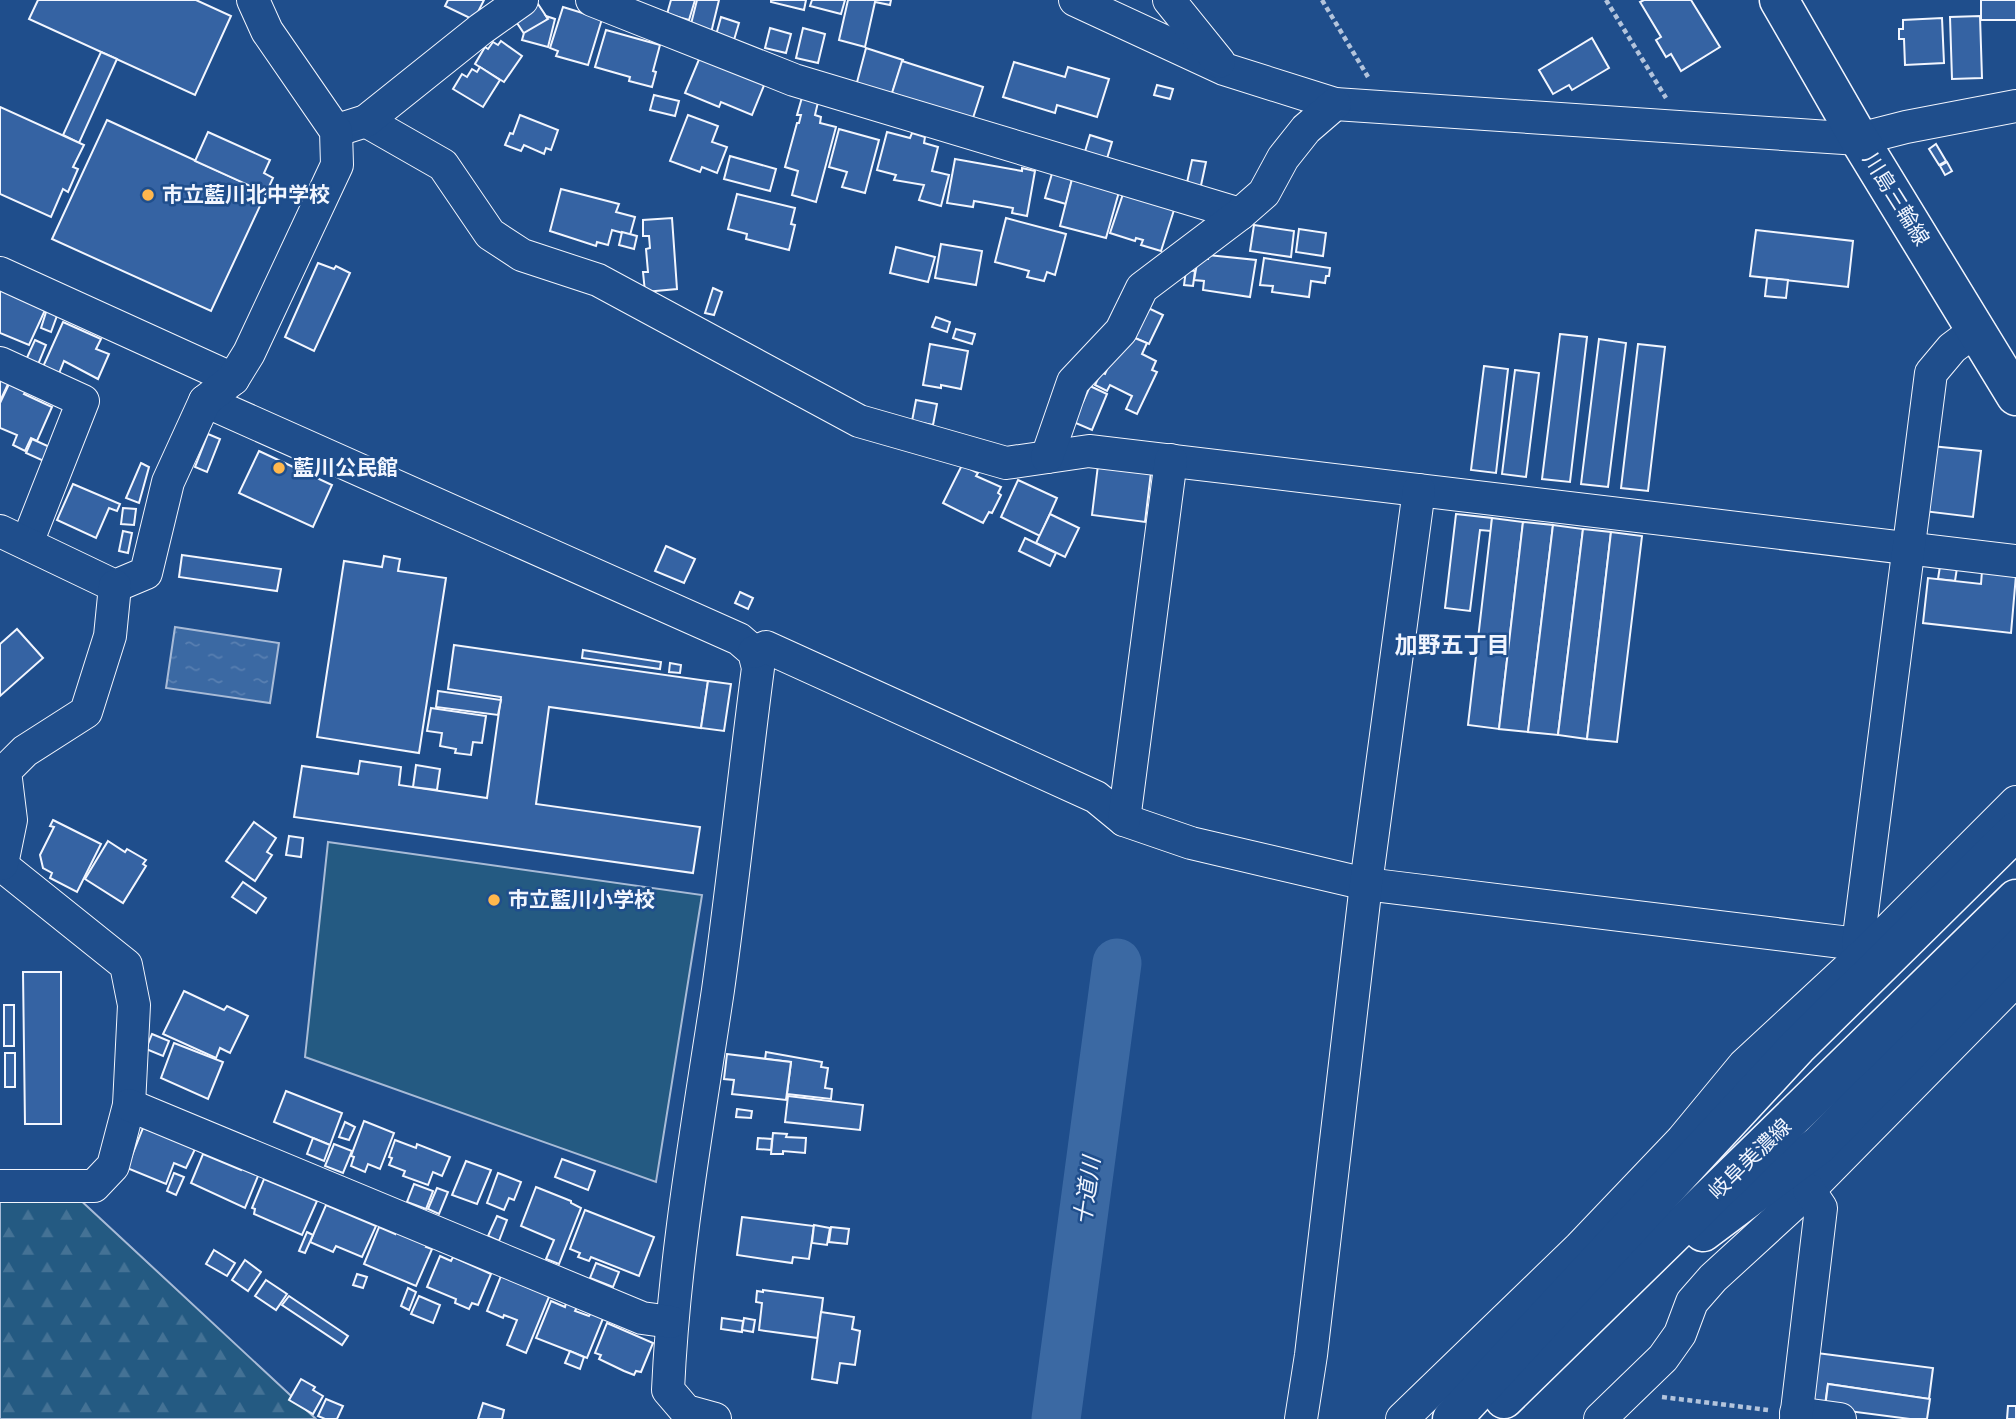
<svg xmlns="http://www.w3.org/2000/svg" width="2016" height="1419" font-family="Jost,'Noto Sans JP',sans-serif">
<style>
.forest{fill:url(#forest-firs);stroke:#a8bbd7;stroke-width:2}
.pitch{fill:#245a82;stroke:#a8bbd7;stroke-width:2}
.water{fill:url(#water-ripples);stroke:#a8bbd7;stroke-width:2}
.lines{fill:none;stroke-linecap:round;stroke-linejoin:round}
.river{stroke:#3b69a3;stroke-width:49}
.building{fill:#3563a3;stroke:#f2f6ff;stroke-width:2}
.minor-casing{stroke:#f2f6ff;stroke-width:34}
.major-casing{stroke:#f2f6ff;stroke-width:41}
.path{stroke:#b3c4dc;stroke-width:4.5;stroke-dasharray:5 3.5;stroke-linecap:butt}
.minor{stroke:#1f4e8c;stroke-width:32}
.major{stroke:#1f4e8c;stroke-width:38}
.poi-dot{fill:#ffb74d;stroke:#1f4e8c;stroke-width:2.5}
.labels{text-anchor:middle;stroke-width:5;stroke-linejoin:round;paint-order:stroke}
.poi-label{font-size:21px;font-weight:bold;fill:#f2f6ff;stroke:#1f4e8c;text-anchor:start}
.street-label{font-size:21px;fill:#f2f6ff;stroke:#1f4e8c}
.neighbourhood-label{font-size:23px;font-weight:bold;fill:#f2f6ff;stroke:#1f4e8c}
.water-label{font-size:23px;font-style:italic;fill:#f2f6ff;stroke:#1f4e8c}
</style>
<defs>
<pattern id="forest-firs" width="22" height="20" patternUnits="userSpaceOnUse" patternTransform="scale(1.75)"><rect width="22" height="20" fill="#245a82"/><path d="M5 1l3.5 6h-7zM16 11l3.5 6h-7z" fill="#447295"/></pattern>
<pattern id="water-ripples" width="26" height="14" patternUnits="userSpaceOnUse" patternTransform="scale(1.75)"><rect width="26" height="14" fill="#3b69a3"/><path d="M2 4q2-2 4 0t4 0M15 11q2-2 4 0t4 0" fill="none" stroke="#587fb1"/></pattern>
</defs>
<rect width="100%" height="100%" fill="#1f4e8c"/>
<polygon class="forest" points="0,1196 76,1196 316,1419 0,1419"/>
<polygon class="pitch" points="328,842 702,895 656,1182 305,1057"/>
<polygon class="water" points="175,627 279,643 270,703 166,688"/>
<g class="lines">
<polyline class="river" points="1056,1419 1117,963"/>
</g>
<g class="building">
<polygon points="38,0 196,0 231,16 195,95 29,19"/>
<polygon points="448,0 484,0 474,20 445,6"/>
<polygon points="671,0 695,0 689,20 667,14"/>
<polygon points="697,0 719,0 711,33 690,28"/>
<polygon points="771,0 806,0 804,10 771,2"/>
<polygon points="812,0 845,0 841,14 810,6"/>
<polygon points="848,0 891,0 890,5 875,2 865,47 839,40"/>
<polygon points="1644,0 1691,0 1720,47 1681,71 1671,54 1666,57 1656,40 1661,37 1640,2"/>
<rect x="1981" y="0" width="35" height="20"/>
<polygon points="536,1 548,19 525,35 513,17"/>
<polygon points="563,7 602,19 588,65 556,56 558,51 550,48"/>
<polygon points="546,16 555,19 548,47 522,40 524,33 548,19"/>
<polygon points="1980,16 1982,78 1952,79 1950,17"/>
<polygon points="721,17 739,23 734,40 716,35"/>
<polygon points="1942,18 1944,63 1905,65 1904,39 1899,39 1899,29 1903,29 1903,20"/>
<polygon points="770,28 791,34 786,53 765,48"/>
<polygon points="803,28 825,34 818,63 796,58"/>
<polygon points="606,30 660,45 653,71 656,72 652,87 629,81 630,77 595,67"/>
<polygon points="1592,38 1609,68 1572,90 1569,85 1553,94 1539,70"/>
<polygon points="501,41 522,56 504,82 475,64 485,47 488,49 493,42 498,45"/>
<polygon points="866,48 903,60 891,97 856,86"/>
<polygon points="101,52 117,59 79,143 63,135"/>
<polygon points="700,57 765,83 752,115 721,102 719,107 685,93"/>
<polygon points="902,61 983,87 972,121 892,93"/>
<polygon points="1014,62 1065,77 1068,67 1109,79 1097,117 1057,105 1055,113 1003,97"/>
<polygon points="480,67 500,80 483,107 453,89 462,74 467,77 472,69 477,72"/>
<polygon points="1157,85 1173,89 1170,99 1154,95"/>
<polygon points="803,94 819,98 815,115 821,117 820,123 836,127 816,202 792,195 798,171 785,167 797,123 799,123 801,115 797,115"/>
<polygon points="654,95 679,101 675,116 650,110"/>
<polygon points="0,107 84,145 73,167 78,169 68,192 63,189 51,217 0,194"/>
<polygon points="520,115 558,130 551,150 546,148 544,154 524,145 521,151 505,145 510,133 513,134"/>
<polygon points="688,115 718,126 712,142 727,147 717,173 702,167 700,172 670,161"/>
<polygon points="107,120 266,193 211,311 52,239"/>
<polygon points="839,129 879,140 865,193 842,187 847,172 829,167"/>
<polygon points="208,132 270,160 264,173 273,178 266,193 195,161"/>
<polygon points="887,132 910,138 912,133 925,137 924,143 938,147 932,171 949,175 941,206 919,200 924,185 894,180 896,175 877,170"/>
<polygon points="1090,135 1112,142 1105,165 1083,158"/>
<polygon points="1936,144 1946,161 1939,165 1929,149"/>
<polygon points="730,156 776,169 770,191 724,179"/>
<polygon points="955,159 1022,171 1022,168 1035,171 1027,216 1012,213 1013,208 974,201 973,207 947,203"/>
<polygon points="1192,160 1206,162 1200,190 1186,187"/>
<polygon points="1947,162 1952,171 1945,175 1940,166"/>
<polygon points="1053,170 1073,176 1066,204 1045,198"/>
<polygon points="1072,179 1119,192 1106,238 1060,226"/>
<polygon points="561,189 619,204 616,212 635,217 630,235 612,230 608,245 597,242 596,246 550,231"/>
<polygon points="737,194 795,208 791,224 795,225 789,250 746,239 747,234 728,229"/>
<polygon points="1123,194 1174,210 1161,251 1141,245 1143,240 1136,238 1135,241 1110,233"/>
<polygon points="672,218 677,289 645,292 643,272 648,272 646,249 650,248 649,236 643,236 643,220"/>
<polygon points="1006,218 1066,234 1055,275 1047,272 1044,281 1027,277 1029,271 995,262"/>
<polygon points="1254,225 1294,231 1291,257 1250,251"/>
<polygon points="1299,229 1326,233 1323,256 1296,252"/>
<polygon points="1756,230 1853,241 1848,287 1750,276"/>
<polygon points="622,232 637,236 634,249 619,245"/>
<polygon points="941,244 982,251 976,285 935,278"/>
<polygon points="896,247 935,257 928,282 890,273"/>
<polygon points="1208,255 1256,260 1250,297 1203,290 1204,281 1194,280 1198,258 1208,259"/>
<polygon points="1264,258 1330,268 1329,276 1326,276 1325,283 1311,281 1309,297 1272,292 1273,286 1260,285"/>
<polygon points="318,263 334,269 336,266 350,273 314,351 285,337"/>
<polygon points="1186,270 1195,271 1193,286 1184,285"/>
<polygon points="1767,278 1788,280 1786,298 1765,296"/>
<polygon points="0,288 46,308 29,345 0,333"/>
<polygon points="713,288 722,292 714,315 705,313"/>
<polygon points="1144,306 1163,315 1149,344 1130,336"/>
<polygon points="47,309 58,313 51,332 41,328"/>
<polygon points="936,317 950,322 947,332 932,327"/>
<polygon points="63,322 101,339 96,349 109,354 98,379 64,361 58,376 42,369"/>
<polygon points="956,329 975,334 972,344 953,338"/>
<polygon points="1560,334 1587,337 1570,482 1542,479"/>
<polygon points="1130,336 1147,343 1142,354 1156,361 1152,370 1157,372 1137,414 1126,409 1132,396 1110,385 1107,391 1095,385 1101,372 1105,374 1116,349"/>
<polygon points="1599,339 1626,343 1608,487 1581,484"/>
<polygon points="35,340 46,345 37,367 25,362"/>
<polygon points="930,344 968,351 961,389 941,385 941,388 923,385"/>
<polygon points="1638,344 1665,347 1648,491 1621,488"/>
<polygon points="1484,366 1508,369 1496,473 1471,470"/>
<polygon points="1515,370 1539,373 1526,477 1502,474"/>
<polygon points="0,378 9,382 0,401"/>
<polygon points="9,384 26,391 24,394 52,407 37,441 31,438 25,451 13,445 17,435 0,428 0,403"/>
<polygon points="1090,386 1107,394 1092,430 1071,421 1080,401 1083,402"/>
<polygon points="916,400 937,404 933,425 912,421"/>
<polygon points="208,434 220,439 207,472 195,467"/>
<polygon points="32,439 52,448 46,462 26,453"/>
<polygon points="1931,446 1981,451 1973,517 1923,511"/>
<polygon points="259,451 332,485 313,527 239,493"/>
<polygon points="141,463 149,467 139,503 126,498"/>
<polygon points="962,465 978,473 976,476 1001,487 998,493 1001,495 992,513 989,512 983,523 943,503"/>
<polygon points="1098,465 1151,472 1145,522 1092,515"/>
<polygon points="1018,480 1057,498 1040,536 1001,517"/>
<polygon points="73,484 120,504 117,511 109,508 96,538 57,520"/>
<polygon points="123,508 136,509 134,525 121,524"/>
<polygon points="1050,514 1079,528 1065,557 1036,543"/>
<polygon points="1456,514 1492,518 1491,531 1480,530 1470,611 1445,608"/>
<polygon points="1492,518 1523,522 1499,729 1468,725"/>
<polygon points="1523,522 1553,525 1528,732 1499,729"/>
<polygon points="1553,525 1583,529 1558,735 1528,732"/>
<polygon points="1583,529 1611,532 1587,739 1558,735"/>
<polygon points="123,531 132,533 128,553 119,551"/>
<polygon points="1611,532 1642,536 1617,742 1587,739"/>
<polygon points="1025,538 1056,553 1050,566 1019,551"/>
<polygon points="666,546 695,559 684,583 655,571"/>
<polygon points="182,555 281,569 277,591 179,577"/>
<polygon points="384,556 400,559 398,571 446,578 419,753 317,737 344,561 382,567"/>
<polygon points="1940,566 1957,568 1955,581 1938,579"/>
<polygon points="1982,571 2016,575 2011,633 1923,623 1928,578 1981,584"/>
<polygon points="740,592 753,598 748,609 735,603"/>
<polygon points="17,629 43,658 0,696 0,644"/>
<polygon points="454,645 708,681 701,728 549,707 536,804 700,827 693,873 294,817 302,766 358,774 360,761 401,767 399,785 487,798 501,697 448,689"/>
<polygon points="583,650 661,662 660,669 582,658"/>
<polygon points="670,663 681,665 680,673 669,672"/>
<polygon points="708,681 731,684 724,731 701,728"/>
<polygon points="438,691 501,700 498,715 436,707"/>
<polygon points="431,708 486,716 482,743 473,742 471,755 455,753 456,749 440,746 442,733 427,731"/>
<polygon points="416,765 440,769 437,790 413,787"/>
<polygon points="53,820 101,844 77,892 50,878 52,873 43,868 40,855 54,827 50,826"/>
<polygon points="254,822 276,838 267,852 272,855 255,881 226,861"/>
<polygon points="289,836 303,838 301,857 286,855"/>
<polygon points="108,841 125,852 127,849 146,860 143,864 146,866 123,903 85,879"/>
<polygon points="243,882 266,898 256,913 232,897"/>
<polygon points="23,972 61,972 61,1124 25,1124"/>
<polygon points="184,991 224,1010 227,1006 248,1016 230,1053 220,1048 216,1058 163,1034"/>
<rect x="4" y="1005" width="10" height="41"/>
<polygon points="152,1034 169,1041 163,1056 146,1049"/>
<polygon points="174,1043 223,1062 208,1099 161,1078"/>
<polygon points="766,1052 822,1062 821,1067 828,1068 825,1088 832,1089 831,1099 787,1094 791,1062 765,1059"/>
<rect x="5" y="1053" width="10" height="34"/>
<polygon points="727,1054 791,1062 786,1100 732,1094 734,1080 724,1079"/>
<polygon points="286,1091 342,1113 330,1145 274,1122"/>
<polygon points="788,1096 863,1105 860,1130 785,1122"/>
<polygon points="737,1109 752,1111 751,1118 736,1117"/>
<polygon points="364,1121 394,1133 380,1169 368,1164 365,1172 351,1166 354,1157 351,1156"/>
<polygon points="345,1122 355,1127 349,1140 339,1137"/>
<polygon points="143,1128 196,1147 186,1168 174,1163 166,1184 127,1168"/>
<polygon points="773,1133 787,1134 786,1137 806,1138 805,1153 783,1151 783,1154 771,1154"/>
<polygon points="313,1138 330,1145 324,1161 307,1154"/>
<polygon points="758,1138 772,1139 771,1150 757,1149"/>
<polygon points="395,1140 416,1148 417,1144 450,1157 442,1176 433,1172 428,1185 403,1176 405,1171 389,1165 392,1158 389,1157"/>
<polygon points="334,1144 352,1151 343,1173 325,1166"/>
<polygon points="203,1154 241,1170 243,1164 260,1171 245,1208 191,1183"/>
<polygon points="562,1159 595,1171 588,1190 555,1177"/>
<polygon points="466,1161 491,1170 477,1204 452,1195"/>
<polygon points="174,1173 184,1177 176,1195 167,1191"/>
<polygon points="498,1173 521,1182 514,1200 509,1198 504,1210 487,1203"/>
<polygon points="264,1179 317,1201 302,1235 254,1214 255,1209 252,1208"/>
<polygon points="414,1184 433,1191 426,1209 407,1202"/>
<polygon points="536,1187 571,1201 571,1203 581,1208 559,1264 546,1259 554,1240 521,1226"/>
<polygon points="437,1188 448,1192 439,1214 428,1209"/>
<polygon points="326,1205 376,1226 362,1257 336,1246 333,1252 310,1242"/>
<polygon points="585,1210 654,1237 639,1276 591,1257 589,1261 578,1257 580,1253 570,1249"/>
<polygon points="497,1216 507,1220 499,1241 488,1236"/>
<polygon points="742,1217 814,1226 809,1259 793,1257 792,1263 737,1255"/>
<polygon points="814,1225 830,1228 827,1245 812,1243"/>
<polygon points="379,1227 395,1234 395,1231 427,1245 426,1247 432,1249 416,1286 364,1264"/>
<polygon points="831,1227 849,1229 847,1244 829,1242"/>
<polygon points="307,1232 313,1235 305,1253 299,1251"/>
<polygon points="214,1250 235,1263 227,1276 206,1264"/>
<polygon points="440,1256 451,1261 453,1257 491,1274 478,1305 472,1303 469,1309 455,1303 456,1299 427,1287"/>
<polygon points="245,1260 261,1272 248,1291 232,1280"/>
<polygon points="596,1263 619,1272 613,1287 590,1278"/>
<polygon points="357,1274 367,1277 363,1288 353,1285"/>
<polygon points="501,1276 534,1290 551,1292 526,1353 507,1345 517,1320 504,1315 503,1318 487,1311"/>
<polygon points="266,1280 287,1294 276,1310 255,1296"/>
<polygon points="408,1288 416,1292 409,1310 401,1306"/>
<polygon points="763,1290 823,1298 818,1338 759,1330 762,1303 756,1302 757,1291 763,1292"/>
<polygon points="289,1296 348,1336 342,1345 282,1305"/>
<polygon points="419,1296 440,1305 433,1323 411,1314"/>
<polygon points="551,1301 565,1307 566,1303 577,1307 575,1311 589,1316 592,1311 604,1316 587,1358 536,1338"/>
<polygon points="821,1312 854,1317 852,1329 860,1331 855,1365 840,1363 837,1383 812,1379"/>
<polygon points="722,1318 743,1321 742,1332 721,1329"/>
<polygon points="744,1318 755,1320 753,1332 742,1330"/>
<polygon points="607,1323 653,1343 641,1372 636,1371 634,1375 624,1371 599,1359 601,1355 595,1353"/>
<polygon points="570,1351 584,1357 580,1369 565,1363"/>
<polygon points="1817,1353 1933,1368 1929,1399 1828,1384 1825,1405 1811,1403"/>
<polygon points="301,1379 315,1387 313,1390 323,1396 313,1414 289,1400"/>
<polygon points="1828,1384 1930,1399 1927,1419 1910,1419 1825,1408"/>
<polygon points="326,1399 343,1406 337,1419 325,1419 318,1416"/>
<polygon points="483,1403 504,1410 502,1419 478,1419"/>
<polygon points="2008,1406 2016,1406 2016,1419 2007,1419"/>
</g>
<g class="lines">
<defs>
<g id="minor">
<polyline points="592,0 794,80 1240,214"/>
<polyline points="1075,0 1224,69 1335,104 1859,139 1906,127 2016,106"/>
<polyline points="1169,0 1219,62"/>
<polyline points="366,121 443,165 490,234 522,255 598,280 859,421 1006,463 1089,451 2016,561"/>
<polyline points="347,127 366,121 481,29 522,0"/>
<polyline points="0,273 233,379"/>
<polyline points="0,363 83,401 27,543"/>
<path d="M205 401 739 639 754 652 758 668C744 775 733 883 718 990 698 1123 674 1256 668 1390L686 1411 715 1419"/>
<polyline points="1047,457 1073,382 1121,331 1142,288 1240,214 1264,193 1283,158 1306,129 1335,104"/>
<polyline points="0,531 115,586 146,573 168,482 205,401 233,379 249,353 337,165 336,131 267,31 253,0"/>
<polyline points="754,652 766,647 1096,797 1124,820 1191,843 1366,884 1858,944 1867,951"/>
<polyline points="1124,820 1171,460"/>
<polyline points="0,864 126,965 134,1005 129,1105 113,1166 94,1186 0,1186"/>
<polyline points="2,864 11,820 5,771 25,751 86,712 110,636 115,586"/>
<polyline points="1858,944 1931,373 1952,348 1976,330"/>
<polyline points="129,1105 642,1318 671,1322"/>
<polyline points="1796,1413 1840,1419"/>
<polyline points="1301,1419 1311,1355 1366,884 1419,490"/>
<polyline points="1402,1419 1579,1248 1682,1140 1744,1065 1867,951 2016,802"/>
<polyline points="1600,1419 1663,1358 1680,1334 1692,1302 1713,1278 1809,1190 2016,980"/>
<polyline points="1796,1419 1821,1208 1809,1190"/>
</g>
<g id="major">
<polyline points="1779,0 1859,139 2016,396"/>
<polyline points="1703,1232 1819,1145 2016,942"/>
<polyline points="1504,1399 2016,899"/>
<polyline points="1452,1419 1797,1047 2016,831"/>
</g>
</defs>
<use href="#minor" class="minor-casing"/>
<use href="#major" class="major-casing"/>
<g class="path">
<polyline points="1322,0 1368,77"/>
<polyline points="1606,0 1666,98"/>
<polyline points="1662,1397 1768,1410"/>
</g>
<use href="#minor" class="minor"/>
<use href="#major" class="major"/>
</g>
<g class="poi-dot">
<circle cx="148" cy="195" r="7"/>
<circle cx="279" cy="468" r="7"/>
<circle cx="494" cy="900" r="7"/>
</g>
<g class="labels">
<g class="poi-label">
<text x="162" y="202">市立藍川北中学校</text>
<text x="293" y="475">藍川公民館</text>
<text x="508" y="907">市立藍川小学校</text>
</g>
<g class="street-label">
<text transform="translate(1896 199) rotate(58)" y="7">川島三輪線</text>
<text transform="translate(1750 1159) rotate(-44)" y="7">岐阜美濃線</text>
</g>
<g class="neighbourhood-label">
<text x="1452" y="653">加野五丁目</text>
</g>
<g class="water-label">
<text transform="translate(1087 1191) rotate(-82)" y="8">十道川</text>
</g>
</g>
</svg>
